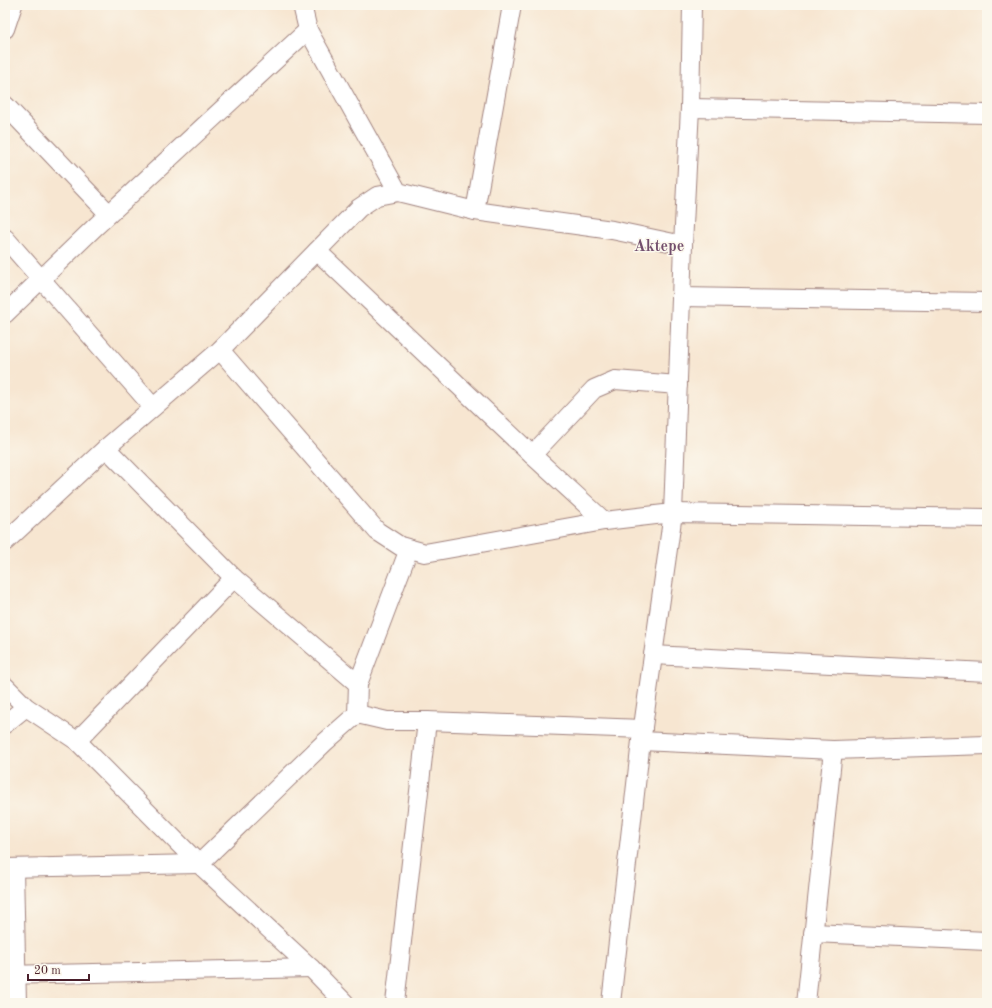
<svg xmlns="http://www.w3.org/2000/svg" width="992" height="1008" font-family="'Old Standard TT',serif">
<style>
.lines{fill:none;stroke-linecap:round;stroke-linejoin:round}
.minor-casing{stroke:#a0827e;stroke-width:20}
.minor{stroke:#fff;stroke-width:18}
.labels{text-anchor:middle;stroke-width:3;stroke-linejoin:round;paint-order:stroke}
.district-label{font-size:16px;font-weight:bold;fill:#734f6e;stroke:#fbf7ec}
</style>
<rect width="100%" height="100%" fill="#fbf7ec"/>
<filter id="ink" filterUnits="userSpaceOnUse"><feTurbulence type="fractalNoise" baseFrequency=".025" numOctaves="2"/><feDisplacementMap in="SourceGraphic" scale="8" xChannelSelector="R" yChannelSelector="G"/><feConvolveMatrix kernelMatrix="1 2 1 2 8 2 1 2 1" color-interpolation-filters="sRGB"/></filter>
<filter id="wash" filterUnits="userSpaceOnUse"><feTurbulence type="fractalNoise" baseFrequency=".012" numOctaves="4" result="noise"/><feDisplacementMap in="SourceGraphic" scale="16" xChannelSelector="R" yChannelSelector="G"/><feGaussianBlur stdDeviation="0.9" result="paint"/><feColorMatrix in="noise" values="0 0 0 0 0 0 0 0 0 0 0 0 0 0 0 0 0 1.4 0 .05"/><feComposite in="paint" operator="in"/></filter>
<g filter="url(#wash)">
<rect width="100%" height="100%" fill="#f7e6d1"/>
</g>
<g filter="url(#ink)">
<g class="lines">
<defs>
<g id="minor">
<polyline points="302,5 308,30 398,192 475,211 612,230 683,245 673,513 641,741 611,1003"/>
<polyline points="5,29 13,5"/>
<polyline points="5,105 109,214"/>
<polyline points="690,108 987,114"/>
<polyline points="475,211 512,5"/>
<polyline points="5,238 153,407"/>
<polyline points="683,245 690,108 692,5"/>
<polyline points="317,251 532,455 604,521"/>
<polyline points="681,297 987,302"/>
<polyline points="5,314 94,228 308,30"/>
<polyline points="220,350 377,531 400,546 425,553 604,521 673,513 987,518"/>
<polyline points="106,448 234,578 358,684"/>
<polyline points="532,455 594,389 615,380 678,385"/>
<polyline points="5,542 106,448 220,350 359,208 377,196 398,192"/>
<polyline points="653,655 987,672"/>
<polyline points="5,686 26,707 77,741 199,864 311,968 345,1003"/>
<polyline points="357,714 358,684 409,549"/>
<polyline points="5,724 26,707"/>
<polyline points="77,741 234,578"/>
<polyline points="641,741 833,750 987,745"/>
<polyline points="5,868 199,864 324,743 357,714 387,721 427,721 643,729"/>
<polyline points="14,869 17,1003"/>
<polyline points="813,933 987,941"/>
<polyline points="5,975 311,968"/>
<polyline points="395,1003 427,721"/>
<polyline points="806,1003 833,750"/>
</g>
</defs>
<use href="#minor" class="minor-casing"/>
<use href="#minor" class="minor"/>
</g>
</g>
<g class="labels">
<g class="district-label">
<text x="659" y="251">Aktepe</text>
</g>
</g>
<rect width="992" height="1008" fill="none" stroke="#fbf7ec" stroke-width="20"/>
<path d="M28 974v6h61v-6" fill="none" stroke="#4a1f2b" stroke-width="2"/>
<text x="34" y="974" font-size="12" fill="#4a1f2b" stroke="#fbf7ec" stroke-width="3" paint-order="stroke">20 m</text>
</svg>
